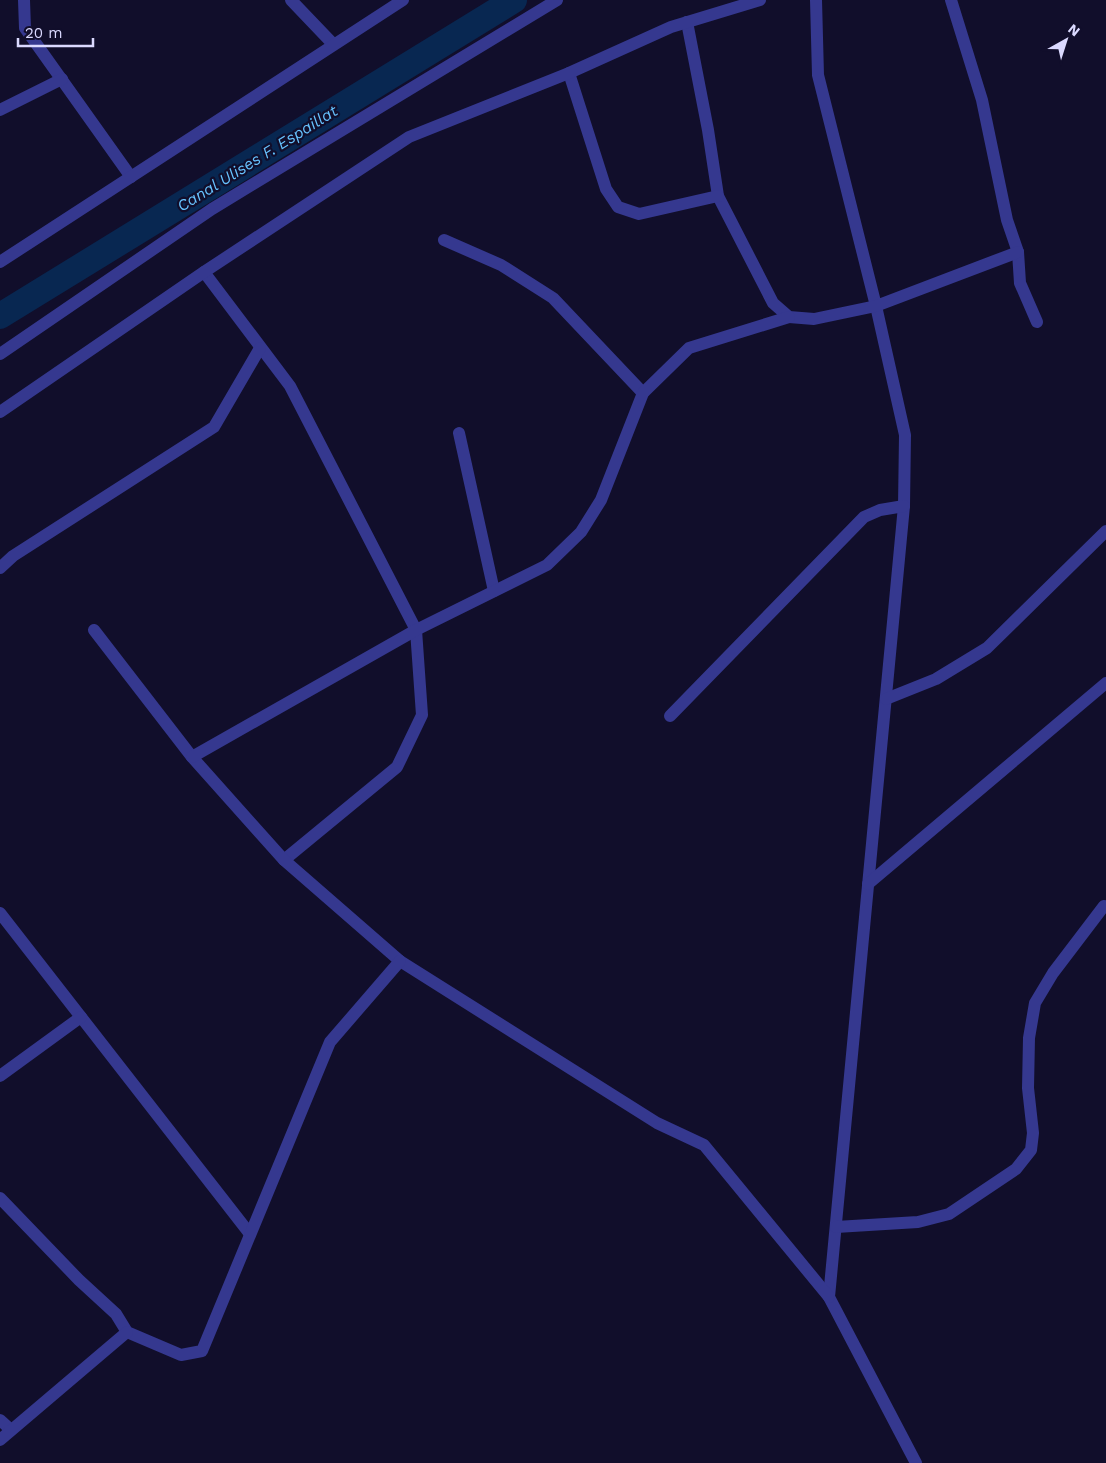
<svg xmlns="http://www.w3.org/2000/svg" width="1106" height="1463" font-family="'Work Sans',sans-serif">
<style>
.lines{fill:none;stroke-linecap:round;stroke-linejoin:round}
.canal{stroke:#082751;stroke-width:26}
.street{stroke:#35388f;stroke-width:12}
.labels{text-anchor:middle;stroke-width:4.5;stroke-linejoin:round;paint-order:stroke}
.water-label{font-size:16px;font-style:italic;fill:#67c3ff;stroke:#110e2b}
</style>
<rect width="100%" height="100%" fill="#110e2b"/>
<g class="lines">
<polyline class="canal" points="0,316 514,0"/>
<g class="street">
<polyline points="24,0 25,28 131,177"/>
<polyline points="291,0 333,44"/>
<polyline points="816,0 818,75 876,306 905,435 904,506 829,1297 916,1463"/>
<polyline points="951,0 982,100 1007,220 1018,252 1020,283 1037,322"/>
<polyline points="687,22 708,130 718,196 773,303 789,317 814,319 876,306 1018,252"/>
<polyline points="569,73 606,189 618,207 639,214 718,196"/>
<polyline points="0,110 62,79"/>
<polyline points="444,240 501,265 553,298 643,393"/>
<polyline points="0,262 403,0"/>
<polyline points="204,272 290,386 416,630 422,715 397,767 284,860"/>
<polyline points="0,354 212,209 557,0"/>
<polyline points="0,412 204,272 409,137 569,73 671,27 760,0"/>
<polyline points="459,433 494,591"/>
<polyline points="0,568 13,556 214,427 260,348"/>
<polyline points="94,630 192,757 284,860 400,961 657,1123 704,1145 829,1297"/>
<polyline points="886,699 936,679 987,648 1106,531"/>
<polyline points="670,716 864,517 880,510 904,506"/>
<polyline points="192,757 416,630 547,565 581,532 601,500 643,393 689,348 789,317"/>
<polyline points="868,884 1106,683"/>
<polyline points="0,913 250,1234"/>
<polyline points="0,1076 81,1017"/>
<polyline points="0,1198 79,1280 116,1314 127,1332 181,1355 202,1351 330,1042 400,961"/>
<polyline points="836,1227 918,1222 949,1214 1016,1169 1031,1150 1033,1133 1028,1088 1029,1038 1035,1003 1053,973 1104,906"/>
<polyline points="0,1420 11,1430"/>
<polyline points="0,1440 127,1332"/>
</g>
</g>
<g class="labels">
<g class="water-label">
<text transform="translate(257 158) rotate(-32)" y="6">Canal Ulises F. Espaillat</text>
</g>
</g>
<g transform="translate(1066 40) rotate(39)" stroke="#110e2b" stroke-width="4" paint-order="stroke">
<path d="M0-4L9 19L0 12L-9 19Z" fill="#dbd9ff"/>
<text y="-8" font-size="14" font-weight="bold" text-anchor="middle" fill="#dbd9ff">N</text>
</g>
<path d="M18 38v8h75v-8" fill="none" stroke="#dbd9ff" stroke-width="2.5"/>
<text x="25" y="38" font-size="15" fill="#dbd9ff" stroke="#110e2b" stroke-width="4" paint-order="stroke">20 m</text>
</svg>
